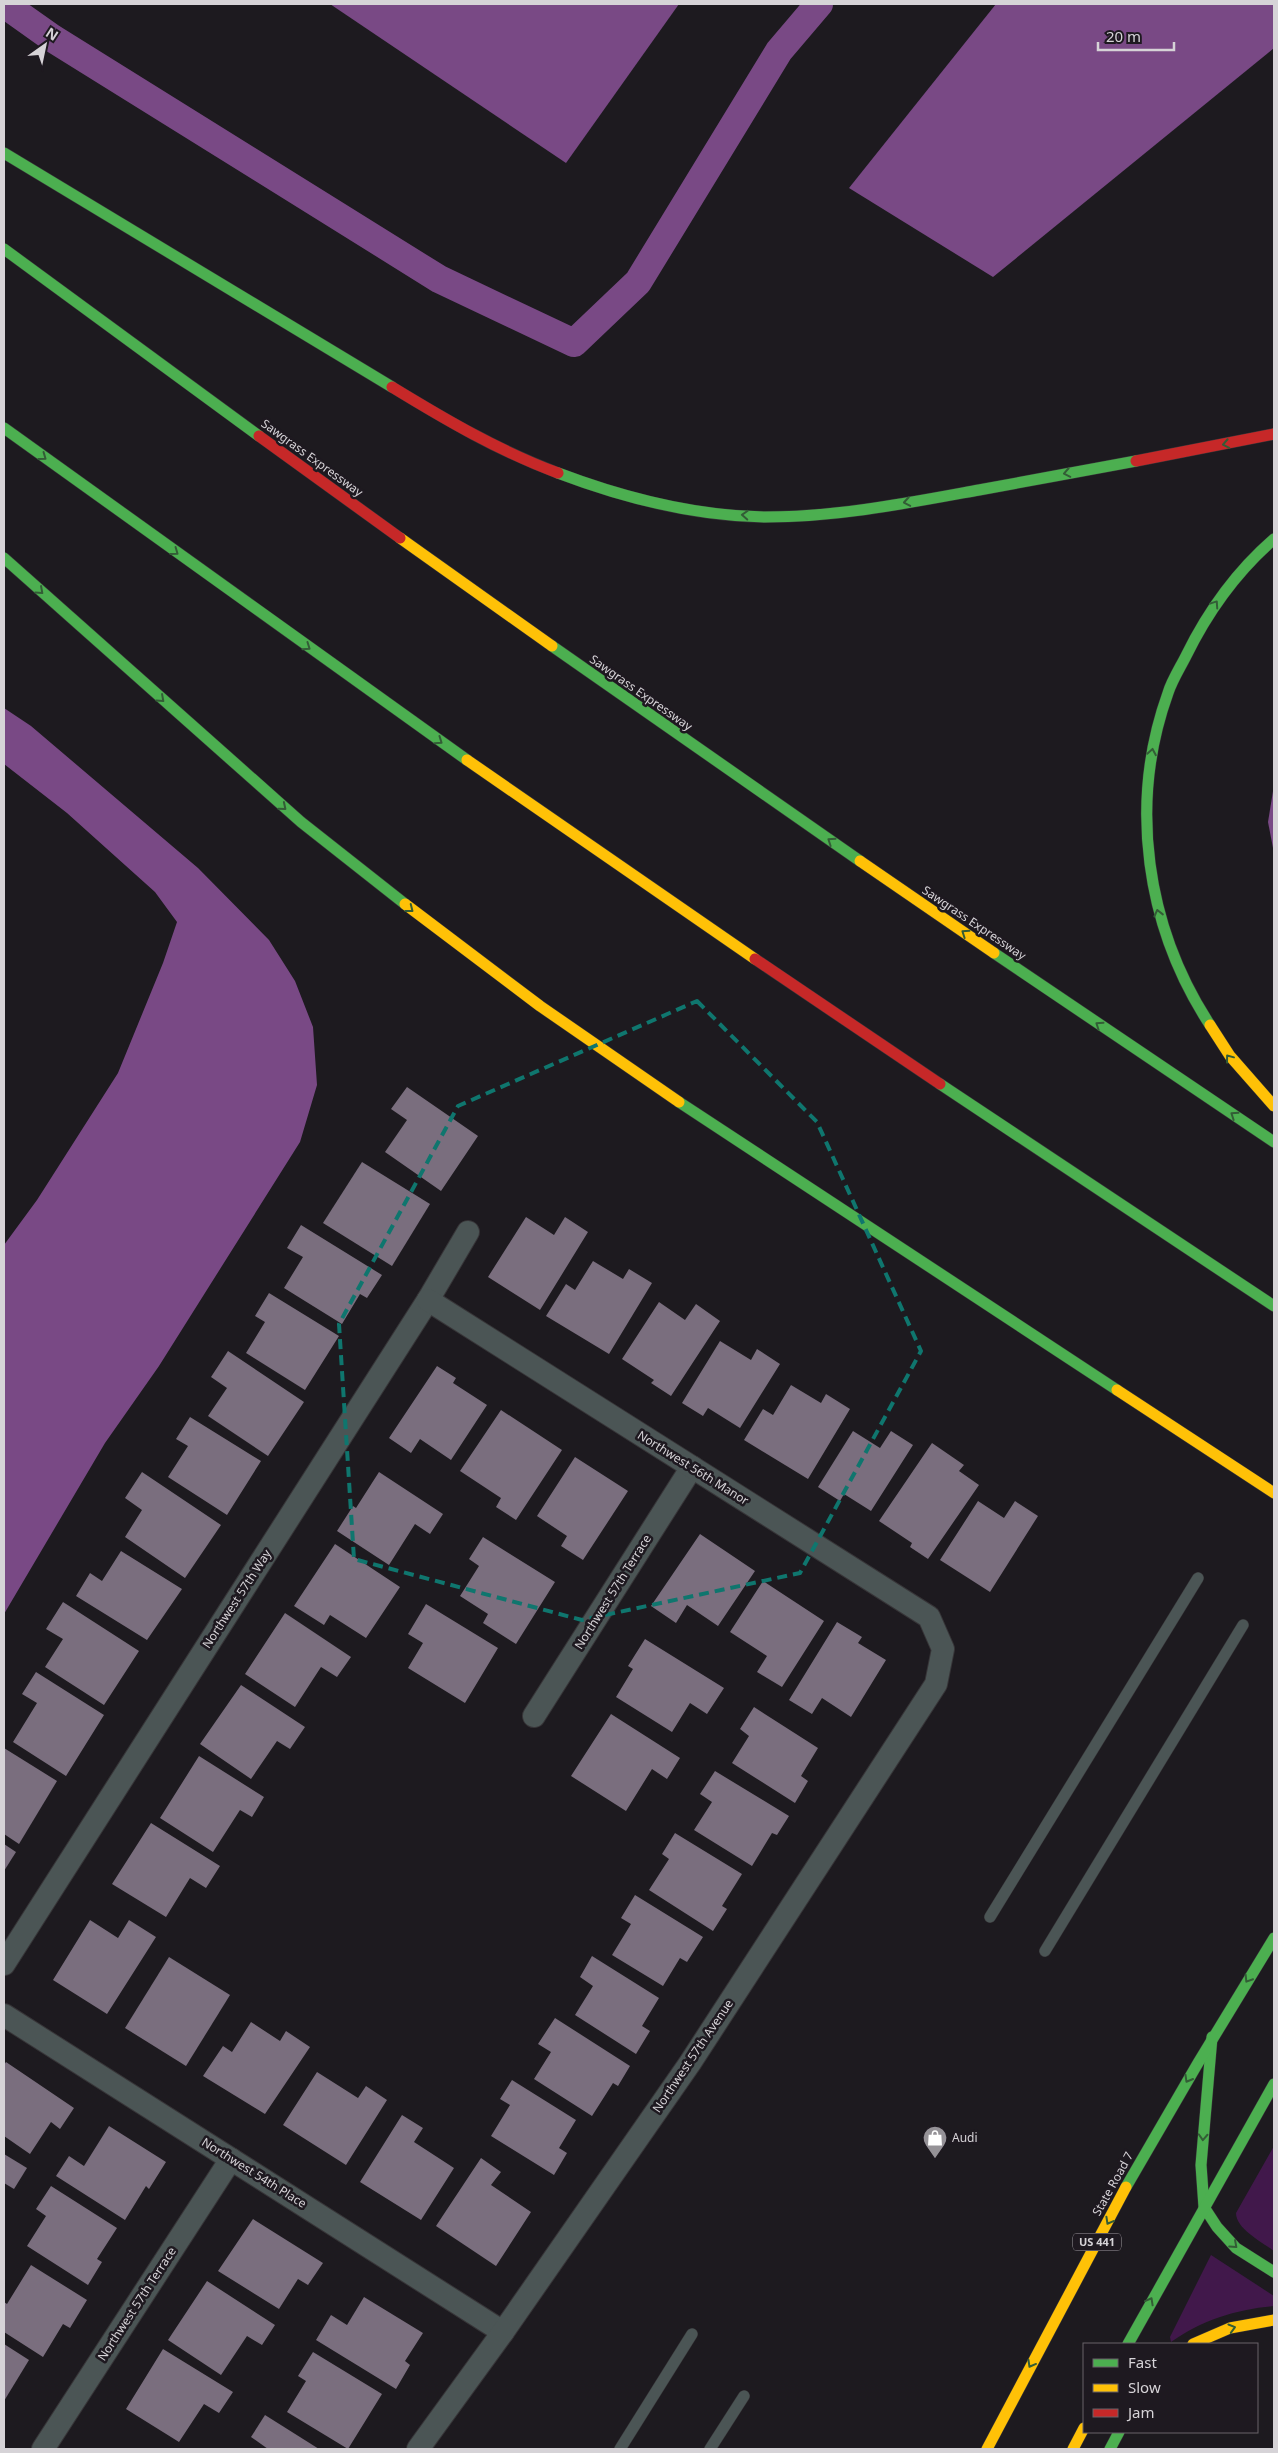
<svg xmlns="http://www.w3.org/2000/svg" width="1278" height="2453" font-family="'Noto Sans',sans-serif">
<style>
.green{fill:#41184b}
.water{fill:#794985}
.lines{fill:none;stroke-linecap:round;stroke-linejoin:round}
.canal{stroke:#794985;stroke-width:28}
.building{fill:#7a6e7e}
.lane-casing{stroke:#373538;stroke-width:12}
.street-casing{stroke:#373538;stroke-width:24}
.fast-casing{stroke:#373538;stroke-width:12}
.slow-casing{stroke:#373538;stroke-width:12}
.jam-casing{stroke:#373538;stroke-width:12}
.lane{stroke:#4b5555;stroke-width:11}
.street{stroke:#4b5555;stroke-width:22}
.fast{stroke:#4caf50;stroke-width:11}
.slow{stroke:#ffc107;stroke-width:11}
.jam{stroke:#c62828;stroke-width:11}
.oneway{stroke:#335c36}
.marked{fill:none;stroke:#0f766e;stroke-width:4;stroke-dasharray:10 6;stroke-linejoin:round}
.labels{text-anchor:middle;stroke-width:5;stroke-linejoin:round;paint-order:stroke}
.shield{fill:#1e1920;stroke:#9f9ba0;stroke-width:1}
.shield-label{font-size:11px;font-weight:bold;fill:#d6d3d7}
.street-label{font-size:12px;fill:#d6d3d7;stroke:#1e1920}
.poi-label{font-size:12px;fill:#d6d3d7;stroke:#1e1920;text-anchor:start}
</style>
<rect width="100%" height="100%" fill="#1d1a1f"/>
<g class="green">
<path d="M1274 2146V2251C1262 2242 1236 2229 1236 2213Z"/>
<path d="M1211 2255 1274 2296V2306C1237 2309 1202 2320 1171 2342L1170 2337Z"/>
</g>
<g class="water">
<polygon points="330,4 679,4 566,163"/>
<polygon points="996,4 1274,4 1274,48 993,277 849,188"/>
<polygon points="4,708 31,726 198,868 269,940 295,981 313,1027 317,1085 300,1142 159,1366 105,1443 4,1614 4,1245 37,1200 118,1073 163,963 177,922 155,892 67,813 4,764"/>
<polygon points="1274,785 1274,853 1268,822"/>
</g>
<g class="lines">
<polyline class="canal" points="4,4 52,38 439,279 574,343 638,282 779,51 819,4"/>
</g>
<g class="building">
<polygon points="407,1087 478,1136 441,1191 385,1152 407,1120 391,1109"/>
<polygon points="362,1162 430,1204 392,1266 323,1223"/>
<polygon points="526,1217 554,1235 565,1217 588,1232 540,1310 488,1277"/>
<polygon points="301,1225 382,1275 367,1298 360,1294 342,1324 284,1288 303,1257 287,1248"/>
<polygon points="593,1261 623,1279 629,1269 652,1283 609,1354 546,1316 566,1284 575,1290"/>
<polygon points="269,1293 339,1336 305,1390 246,1353 265,1322 255,1316"/>
<polygon points="659,1302 685,1320 696,1304 720,1321 671,1396 651,1383 654,1380 622,1359"/>
<polygon points="720,1341 751,1360 757,1349 780,1364 740,1428 708,1408 703,1416 682,1403"/>
<polygon points="228,1351 304,1402 268,1456 208,1416 227,1388 211,1377"/>
<polygon points="437,1366 456,1378 453,1383 487,1405 451,1460 420,1439 411,1453 389,1438"/>
<polygon points="791,1385 821,1403 826,1394 850,1409 808,1479 744,1440 763,1409 773,1415"/>
<polygon points="501,1410 562,1450 516,1520 496,1507 501,1498 460,1471"/>
<polygon points="190,1417 261,1461 227,1515 168,1477 188,1446 176,1439"/>
<polygon points="853,1431 880,1448 891,1431 913,1445 871,1511 844,1494 840,1501 818,1487"/>
<polygon points="932,1443 964,1465 959,1471 979,1485 928,1559 910,1547 912,1543 879,1521"/>
<polygon points="575,1457 628,1491 583,1560 561,1546 567,1536 537,1516"/>
<polygon points="142,1472 221,1525 185,1578 125,1537 142,1510 125,1498"/>
<polygon points="379,1472 443,1514 430,1534 415,1524 389,1565 337,1531 353,1506 356,1508"/>
<polygon points="978,1501 1004,1518 1015,1501 1038,1516 990,1592 940,1560"/>
<polygon points="700,1534 755,1571 718,1626 687,1605 676,1623 651,1606"/>
<polygon points="483,1537 555,1582 516,1644 483,1623 488,1614 460,1596 479,1566 469,1559"/>
<polygon points="335,1544 400,1587 366,1638 330,1615 324,1625 294,1606"/>
<polygon points="121,1551 182,1589 147,1640 76,1596 90,1573 102,1581"/>
<polygon points="763,1581 824,1621 782,1687 757,1672 767,1656 730,1632"/>
<polygon points="63,1602 139,1651 104,1705 45,1667 63,1639 46,1629"/>
<polygon points="426,1604 498,1648 465,1703 408,1668 423,1643 408,1634"/>
<polygon points="285,1613 351,1657 337,1677 321,1667 295,1707 245,1674"/>
<polygon points="837,1622 862,1637 858,1643 886,1660 851,1717 822,1698 812,1714 789,1700"/>
<polygon points="645,1639 724,1688 707,1714 690,1703 672,1732 616,1697 633,1669 628,1666"/>
<polygon points="36,1672 104,1715 66,1776 13,1742 37,1703 22,1694"/>
<polygon points="241,1685 305,1727 290,1749 277,1741 251,1779 200,1744"/>
<polygon points="754,1707 818,1748 801,1776 808,1781 795,1803 732,1763 749,1736 740,1729"/>
<polygon points="611,1714 680,1758 667,1779 652,1769 626,1811 571,1776"/>
<polygon points="4,1748 57,1781 19,1844 4,1834"/>
<polygon points="199,1756 264,1797 252,1817 240,1810 213,1852 160,1818"/>
<polygon points="715,1771 789,1816 777,1835 772,1833 752,1866 694,1830 712,1802 700,1794"/>
<polygon points="151,1823 220,1866 206,1888 190,1878 166,1917 112,1884"/>
<polygon points="675,1833 742,1874 722,1906 727,1909 713,1931 649,1890 669,1859 662,1854"/>
<polygon points="4,1844 16,1852 4,1871"/>
<polygon points="635,1895 703,1937 687,1962 680,1958 663,1986 612,1955 631,1924 621,1918"/>
<polygon points="90,1920 118,1938 129,1920 156,1937 107,2014 53,1980"/>
<polygon points="592,1956 659,1998 642,2026 650,2031 636,2054 575,2015 593,1986 580,1977"/>
<polygon points="169,1957 230,1995 186,2066 125,2028"/>
<polygon points="555,2018 630,2066 618,2086 613,2083 592,2116 534,2079 551,2052 538,2044"/>
<polygon points="251,2022 280,2041 286,2031 310,2047 265,2114 203,2076 223,2046 232,2052"/>
<polygon points="6,2062 74,2108 60,2129 51,2122 30,2154 4,2136 4,2065"/>
<polygon points="317,2072 358,2098 366,2086 387,2100 346,2165 283,2125"/>
<polygon points="512,2080 576,2120 559,2148 567,2153 554,2175 491,2136 510,2105 500,2099"/>
<polygon points="402,2115 423,2128 414,2142 454,2168 421,2220 360,2182"/>
<polygon points="109,2126 166,2162 149,2189 146,2186 125,2220 56,2176 69,2156 84,2166"/>
<polygon points="4,2154 27,2168 14,2189 4,2183"/>
<polygon points="481,2158 501,2172 491,2185 531,2212 496,2266 436,2226"/>
<polygon points="51,2186 117,2228 97,2259 102,2262 88,2285 27,2246 46,2216 36,2209"/>
<polygon points="253,2219 323,2263 308,2285 298,2279 279,2309 218,2271"/>
<polygon points="31,2265 87,2300 70,2328 63,2324 43,2357 4,2332 4,2302 7,2304"/>
<polygon points="207,2281 275,2325 262,2345 247,2336 221,2375 168,2340"/>
<polygon points="364,2297 423,2333 405,2361 410,2365 396,2389 316,2340 331,2315 347,2325"/>
<polygon points="4,2344 29,2360 4,2401"/>
<polygon points="163,2349 233,2392 219,2413 204,2404 179,2442 126,2409"/>
<polygon points="313,2352 382,2394 348,2449 287,2412 306,2381 298,2376"/>
<polygon points="265,2415 319,2449 268,2449 251,2437"/>
</g>
<g class="lines">
<defs>
<g id="lane">
<polyline points="990,1917 1198,1578"/>
<polyline points="1045,1951 1243,1625"/>
<polyline points="620,2449 692,2334"/>
<polyline points="710,2449 744,2396"/>
</g>
<g id="street">
<polyline points="534,1716 692,1467"/>
<polyline points="4,1964 428,1300 468,1232"/>
<polyline points="4,2015 503,2332"/>
<polyline points="43,2449 231,2159"/>
<polyline points="418,2449 503,2332 690,2063 936,1684 943,1649 929,1617 428,1300"/>
</g>
<g id="fast">
<polyline points="4,153 392,387"/>
<polyline points="4,249 259,436"/>
<polyline points="4,428 467,760"/>
<path d="M558 473C624 498 694 516 765 517 838 517 908 503 979 490 1031 480 1084 471 1136 461"/>
<polyline points="4,558 301,822 405,904"/>
<polyline points="552,646 860,861"/>
<polyline points="994,953 1274,1142"/>
<path d="M1210 1025C1146 927 1128 804 1168 693 1172 680 1180 668 1186 656 1208 611 1236 572 1274 539"/>
<polyline points="940,1084 1274,1306"/>
<polyline points="679,1102 1117,1390"/>
<polyline points="1212,2037 1201,2165 1204,2207 1217,2227 1236,2248 1274,2272"/>
<polyline points="1126,2187 1198,2063 1274,1938"/>
<polyline points="1128,2344 1274,2084"/>
<polyline points="1110,2449 1119,2432"/>
</g>
<g id="slow">
<polyline points="400,538 552,646"/>
<polyline points="467,760 755,959"/>
<polyline points="860,861 994,953"/>
<polyline points="405,904 540,1006 679,1102"/>
<polyline points="1210,1025 1230,1056 1274,1106"/>
<polyline points="1117,1390 1274,1493"/>
<polyline points="1193,2344 1230,2328 1274,2320"/>
<polyline points="987,2449 1126,2187"/>
<polyline points="1073,2449 1084,2428"/>
</g>
<g id="jam">
<path d="M392 387C446 420 499 451 558 473"/>
<polyline points="259,436 400,538"/>
<polyline points="1136,461 1274,434"/>
<polyline points="755,959 940,1084"/>
</g>
</defs>
<use href="#lane" class="lane-casing"/>
<use href="#street" class="street-casing"/>
<use href="#fast" class="fast-casing"/>
<use href="#slow" class="slow-casing"/>
<use href="#jam" class="jam-casing"/>
<use href="#lane" class="lane"/>
<use href="#street" class="street"/>
<use href="#fast" class="fast"/>
<use href="#slow" class="slow"/>
<use href="#jam" class="jam"/>
</g>
<defs><path id="oneway-chevron" d="M-2-3.5L2.5 0L-2 3.5" fill="none" stroke-width="1.6" stroke-linecap="round" stroke-linejoin="round" transform="scale(1.25)"/></defs>
<g class="oneway">
<use href="#oneway-chevron" transform="translate(1226 444) rotate(169)"/>
<use href="#oneway-chevron" transform="translate(43 457) rotate(36)"/>
<use href="#oneway-chevron" transform="translate(1067 473) rotate(169)"/>
<use href="#oneway-chevron" transform="translate(907 502) rotate(170)"/>
<use href="#oneway-chevron" transform="translate(745 515) rotate(-177)"/>
<use href="#oneway-chevron" transform="translate(175 552) rotate(36)"/>
<use href="#oneway-chevron" transform="translate(40 591) rotate(42)"/>
<use href="#oneway-chevron" transform="translate(1215 604) rotate(-56)"/>
<use href="#oneway-chevron" transform="translate(307 647) rotate(35)"/>
<use href="#oneway-chevron" transform="translate(161 699) rotate(42)"/>
<use href="#oneway-chevron" transform="translate(439 741) rotate(35)"/>
<use href="#oneway-chevron" transform="translate(1152 752) rotate(-80)"/>
<use href="#oneway-chevron" transform="translate(283 807) rotate(40)"/>
<use href="#oneway-chevron" transform="translate(831 841) rotate(-146)"/>
<use href="#oneway-chevron" transform="translate(410 909) rotate(38)"/>
<use href="#oneway-chevron" transform="translate(1158 913) rotate(-104)"/>
<use href="#oneway-chevron" transform="translate(965 933) rotate(-146)"/>
<use href="#oneway-chevron" transform="translate(1099 1025) rotate(-146)"/>
<use href="#oneway-chevron" transform="translate(1229 1058) rotate(-127)"/>
<use href="#oneway-chevron" transform="translate(1234 1115) rotate(-146)"/>
<use href="#oneway-chevron" transform="translate(1248 1979) rotate(122)"/>
<use href="#oneway-chevron" transform="translate(1188 2079) rotate(120)"/>
<use href="#oneway-chevron" transform="translate(1203 2137) rotate(93)"/>
<use href="#oneway-chevron" transform="translate(1109 2221) rotate(119)"/>
<use href="#oneway-chevron" transform="translate(1234 2245) rotate(42)"/>
<use href="#oneway-chevron" transform="translate(1150 2301) rotate(-61)"/>
<use href="#oneway-chevron" transform="translate(1232 2328) rotate(-16)"/>
<use href="#oneway-chevron" transform="translate(1031 2364) rotate(119)"/>
</g>
<path class="marked" d="M697 1001 817 1122 921 1351 800 1573 582 1620 354 1559 339 1324 458 1106Z"/>
<defs>
<symbol id="shop-pin" viewBox="-11 -11 22 30"><path d="M0 17L-7.5 6A9.5 9.5 0 1 1 7.5 6Z" fill="#959297" stroke="#1e1920"/><path d="M-5-2.5h2.3a2.7 3.5 0 0 1 5.4 0H5L5.5 6h-11ZM-1.5-2.5h3a1.5 2.3 0 0 0-3 0Z" fill="#fff"/></symbol>
</defs>
<g fill-rule="evenodd">
<use href="#shop-pin" x="921" y="2124" width="28" height="38"/>
</g>
<g class="labels">
<rect class="shield" x="1073" y="2233.5" width="48" height="17" rx="4"/>
<g class="shield-label">
<text x="1097" y="2246">US 441</text>
</g>
<g class="street-label">
<text transform="translate(312 458) rotate(36)" y="4">Sawgrass Expressway</text>
<text transform="translate(641 693) rotate(35)" y="4">Sawgrass Expressway</text>
<text transform="translate(974 923) rotate(34)" y="4">Sawgrass Expressway</text>
<text transform="translate(693 1468) rotate(32)" y="4">Northwest 56th Manor</text>
<text transform="translate(613 1592) rotate(-58)" y="4">Northwest 57th Terrace</text>
<text transform="translate(237 1599) rotate(-57)" y="4">Northwest 57th Way</text>
<text transform="translate(693 2056) rotate(-56)" y="4">Northwest 57th Avenue</text>
<text transform="translate(254 2173) rotate(32)" y="4">Northwest 54th Place</text>
<text transform="translate(1113 2184) rotate(-61)" y="4">State Road 7</text>
<text transform="translate(137 2304) rotate(-57)" y="4">Northwest 57th Terrace</text>
</g>
<g class="poi-label">
<text x="952" y="2142">Audi</text>
</g>
</g>
<rect width="1278" height="2453" fill="none" stroke="#d6d3d7" stroke-width="10"/>
<rect x="1083" y="2343" width="175" height="90" fill="#1e1920" stroke="#686369"/>
<rect x="1093" y="2359" width="25" height="8" fill="#4caf50" stroke="#686369"/>
<text x="1128" y="2368" font-size="15" fill="#d6d3d7">Fast</text>
<rect x="1093" y="2384" width="25" height="8" fill="#ffc107" stroke="#686369"/>
<text x="1128" y="2393" font-size="15" fill="#d6d3d7">Slow</text>
<rect x="1093" y="2409" width="25" height="8" fill="#c62828" stroke="#686369"/>
<text x="1128" y="2418" font-size="15" fill="#d6d3d7">Jam</text>
<g transform="translate(45 45) rotate(33)" stroke="#1e1920" stroke-width="4" paint-order="stroke">
<path d="M0-4L9 19L0 12L-9 19Z" fill="#d6d3d7"/>
<text y="-8" font-size="14" font-weight="bold" text-anchor="middle" fill="#d6d3d7">N</text>
</g>
<path d="M1098 42v8h76v-8" fill="none" stroke="#d6d3d7" stroke-width="2.5"/>
<text x="1106" y="42" font-size="15" fill="#d6d3d7" stroke="#1e1920" stroke-width="4" paint-order="stroke">20 m</text>
</svg>
